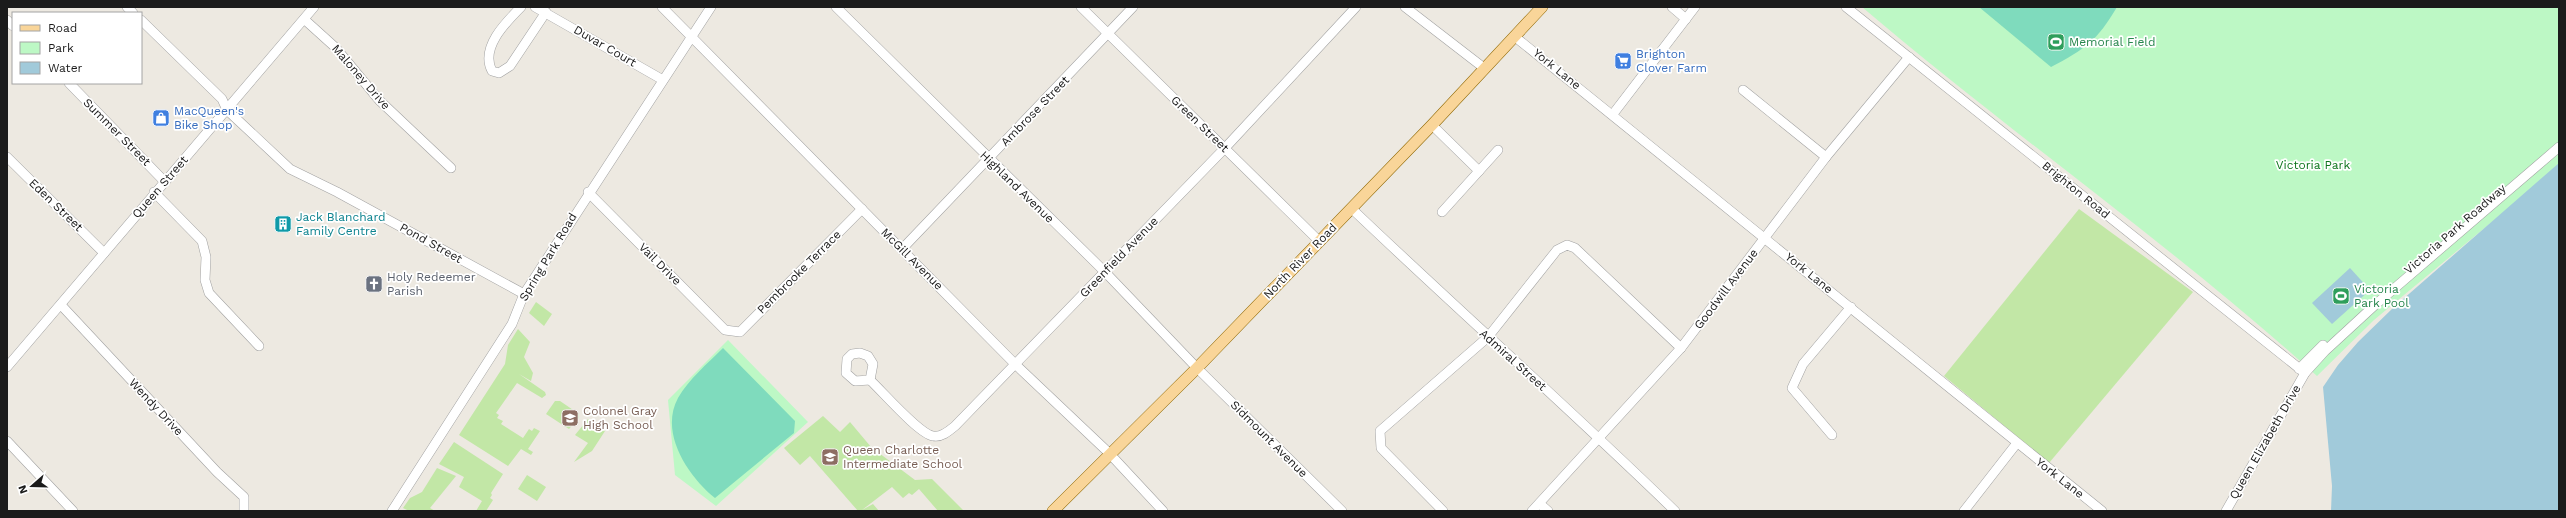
<svg xmlns="http://www.w3.org/2000/svg" width="2566" height="518" font-family="'Work Sans',sans-serif">
<style>
.grass{fill:#c2e7a6}
.park{fill:#bdf8c5}
.pitch{fill:#7fdbbd}
.water{fill:#a1cada}
.lines{fill:none;stroke-linecap:round;stroke-linejoin:round}
.minor-casing{stroke:#a2a2a2;stroke-width:10}
.major-casing{stroke:#8f6803;stroke-width:12}
.minor{stroke:#fff;stroke-width:9}
.major{stroke:#f9d599;stroke-width:11}
.labels{text-anchor:middle;stroke-width:3.5;stroke-linejoin:round;paint-order:stroke}
.leisure-label{font-size:12px;fill:#27864d;stroke:#fff;text-anchor:start}
.street-label{font-size:12px;fill:#1b1b1b;stroke:#fff}
.shop-label{font-size:12px;fill:#366cbe;stroke:#fff;text-anchor:start}
.park-label{font-size:12px;fill:#0d751c;stroke:#fff}
.culture-label{font-size:12px;fill:#0d838f;stroke:#fff;text-anchor:start}
.worship-label{font-size:12px;fill:#5b616d;stroke:#fff;text-anchor:start}
.education-label{font-size:12px;fill:#785e54;stroke:#fff;text-anchor:start}
</style>
<rect width="100%" height="100%" fill="#ede9e1"/>
<g class="grass">
<polygon points="2079,209 2193,292 2049,463 1944,376"/>
<polygon points="536,302 552,314 544,326 529,313"/>
<polygon points="518,329 530,342 524,357 533,373 531,381 519,374 545,392 546,395 542,398 517,383 496,413 499,415 497,418 503,421 501,424 523,438 529,429 532,431 534,428 540,431 528,449 533,452 531,455 521,449 508,466 459,435 505,364 508,345"/>
<polygon points="555,401 560,401 579,414 579,418 569,429 546,414"/>
<polygon points="823,416 840,432 850,422 871,447 915,480 932,479 964,511 938,511 919,489 912,495 909,493 903,498 892,487 862,510 873,504 879,511 858,511 810,456 800,465 784,448"/>
<polygon points="588,419 605,431 592,451 574,462 588,443 575,435"/>
<polygon points="454,442 503,474 491,493 492,495 490,498 493,500 486,511 476,511 482,501 459,487 464,477 439,464"/>
<polygon points="437,468 456,476 430,508 435,511 409,511 403,508 410,498 422,492"/>
<polygon points="527,475 546,487 537,501 518,489"/>
</g>
<g class="park">
<path d="M1862 7H2559V166L2374 320 2317 376C2172 245 2011 134 1862 7Z"/>
<polygon points="728,340 808,422 716,506 675,475 668,400"/>
</g>
<g class="pitch">
<path d="M1979 7H2117C2097 41 2085 49 2051 67Z"/>
<path d="M723 348 795 421 794 433 715 498C688 476 659 433 678 398 689 379 707 364 723 348Z"/>
</g>
<g class="water">
<polygon points="2559,163 2559,511 2331,511 2332,486 2323,387 2338,365 2358,342 2394,307"/>
<polygon points="2350,268 2370,290 2332,324 2312,303"/>
</g>
<g class="lines">
<defs>
<g id="minor">
<polyline points="127,7 133,13"/>
<path d="M521 7C505 23 480 48 492 71L499 73 510 66 546 12"/>
<polyline points="535,7 663,80"/>
<polyline points="662,7 1016,365 1109,453 1163,511"/>
<polyline points="836,7 1105,272 1197,368 1342,511"/>
<polyline points="1081,7 1319,241"/>
<polyline points="1405,7 1484,68"/>
<polyline points="1672,7 1686,19"/>
<polyline points="1846,7 2305,373"/>
<polyline points="7,20 13,26"/>
<polyline points="141,20 222,99 227,110 290,169 337,192 524,294"/>
<polyline points="305,20 336,48 379,100 451,168"/>
<polyline points="1514,36 2102,511"/>
<polyline points="69,83 164,181"/>
<polyline points="1743,90 1826,157"/>
<polyline points="1613,114 1695,7"/>
<polyline points="1432,125 1479,171"/>
<polyline points="7,157 104,253"/>
<polyline points="154,192 202,241 206,257 205,280 209,293 259,346"/>
<polyline points="588,192 725,330 740,332 862,209"/>
<path d="M1351 208C1458 310 1569 408 1675 511"/>
<polyline points="1442,212 1498,150"/>
<polyline points="902,249 1133,7"/>
<polyline points="61,305 217,472 244,497 244,511"/>
<polygon points="860,353 868,356 873,364 870,380 855,381 846,373 847,359 852,354"/>
<polyline points="7,367 314,7"/>
<polyline points="2299,369 2323,345"/>
<path d="M870 380C882 391 919 434 933 436 941 438 949 431 955 426L1225 148 1356 7"/>
<polyline points="1832,435 1792,388 1803,364 1851,307"/>
<polyline points="7,441 73,511"/>
<polyline points="1540,504 1548,511"/>
<polyline points="392,511 512,324 524,294 711,7"/>
<polyline points="1443,511 1381,448 1380,431 1488,337 1557,250 1567,245 1575,248 1681,348"/>
<polyline points="1532,511 1681,348 1826,157 1909,57"/>
<polyline points="1964,511 2017,443"/>
<polyline points="2226,511 2305,373 2325,351 2375,305 2559,147"/>
</g>
<polyline id="major" points="1053,511 1197,368 1432,125 1542,7"/>
</defs>
<use href="#minor" class="minor-casing"/>
<use href="#major" class="major-casing"/>
<use href="#minor" class="minor"/>
<use href="#major" class="major"/>
</g>
<defs>
<symbol id="stadium-square" viewBox="-11 -11 22 22"><rect x="-9" y="-9" width="18" height="18" rx="4" fill="#2e9e5b" stroke="#fff"/><path d="M0-5a6.5 5 0 1 0 0 10a6.5 5 0 1 0 0-10ZM-3.5-1.8h7v3.6h-7Z" fill="#fff"/></symbol>
<symbol id="supermarket-square" viewBox="-11 -11 22 22"><rect x="-9" y="-9" width="18" height="18" rx="4" fill="#3f7fe0" stroke="#fff"/><path d="M-6-5.5h2.5l.6 2H6L4.5 2H-2.5L-4.4-4H-6ZM-1.5 3.2a1.3 1.3 0 1 0 .1 0ZM3 3.2a1.3 1.3 0 1 0 .1 0Z" fill="#fff"/></symbol>
<symbol id="shop-square" viewBox="-11 -11 22 22"><rect x="-9" y="-9" width="18" height="18" rx="4" fill="#3f7fe0" stroke="#fff"/><path d="M-5-2.5h2.3a2.7 3.5 0 0 1 5.4 0H5L5.5 6h-11ZM-1.5-2.5h3a1.5 2.3 0 0 0-3 0Z" fill="#fff"/></symbol>
<symbol id="building-square" viewBox="-11 -11 22 22"><rect x="-9" y="-9" width="18" height="18" rx="4" fill="#0f9aa8" stroke="#fff"/><path d="M-4-6H4V6H1V3H-1V6H-4ZM-2.5-4.3h1.7v1.8h-1.7ZM.8-4.3h1.7v1.8H.8ZM-2.5-1h1.7V.8h-1.7ZM.8-1h1.7V.8H.8Z" fill="#fff"/></symbol>
<symbol id="church-square" viewBox="-11 -11 22 22"><rect x="-9" y="-9" width="18" height="18" rx="4" fill="#6b7280" stroke="#fff"/><path d="M-1.2-6h2.4v3.5h3.3v2.4h-3.3V6h-2.4V-.1h-3.3v-2.4h3.3Z" fill="#fff"/></symbol>
<symbol id="school-square" viewBox="-11 -11 22 22"><rect x="-9" y="-9" width="18" height="18" rx="4" fill="#8d6e63" stroke="#fff"/><path d="M0-5L7-2L0 1L-7-2ZM-4 1L0 2.5L4 1V4Q0 6-4 4Z" fill="#fff"/></symbol>
</defs>
<g fill-rule="evenodd">
<use href="#stadium-square" x="2046" y="32" width="20" height="20"/>
<use href="#supermarket-square" x="1613" y="51" width="20" height="20"/>
<use href="#shop-square" x="151" y="108" width="20" height="20"/>
<use href="#building-square" x="273" y="214" width="20" height="20"/>
<use href="#church-square" x="364" y="274" width="20" height="20"/>
<use href="#stadium-square" x="2331" y="286" width="20" height="20"/>
<use href="#school-square" x="560" y="408" width="20" height="20"/>
<use href="#school-square" x="820" y="447" width="20" height="20"/>
</g>
<g class="labels">
<g class="leisure-label">
<text x="2069" y="46">Memorial Field</text>
<text x="2354" y="293">Victoria<tspan x="2354" dy="14">Park Pool</tspan></text>
</g>
<g class="street-label">
<text transform="translate(605 46) rotate(30)" y="4">Duvar Court</text>
<text transform="translate(1557 69) rotate(39)" y="4">York Lane</text>
<text transform="translate(361 77) rotate(49)" y="4">Maloney Drive</text>
<text transform="translate(1035 111) rotate(-46)" y="4">Ambrose Street</text>
<text transform="translate(1200 124) rotate(44)" y="4">Green Street</text>
<text transform="translate(117 132) rotate(45)" y="4">Summer Street</text>
<text transform="translate(160 187) rotate(-49)" y="4">Queen Street</text>
<text transform="translate(1017 187) rotate(44)" y="4">Highland Avenue</text>
<text transform="translate(2076 190) rotate(39)" y="4">Brighton Road</text>
<text transform="translate(56 205) rotate(44)" y="4">Eden Street</text>
<text transform="translate(2455 229) rotate(-41)" y="4">Victoria Park Roadway</text>
<text transform="translate(431 243) rotate(29)" y="4">Pond Street</text>
<text transform="translate(548 257) rotate(-59)" y="4">Spring Park Road</text>
<text transform="translate(1119 257) rotate(-46)" y="4">Greenfield Avenue</text>
<text transform="translate(912 259) rotate(45)" y="4">McGill Avenue</text>
<text transform="translate(1300 261) rotate(-46)" y="4">North River Road</text>
<text transform="translate(660 264) rotate(45)" y="4">Vail Drive</text>
<text transform="translate(799 272) rotate(-45)" y="4">Pembrooke Terrace</text>
<text transform="translate(1809 273) rotate(39)" y="4">York Lane</text>
<text transform="translate(1726 289) rotate(-53)" y="4">Goodwill Avenue</text>
<text transform="translate(1513 360) rotate(42)" y="4">Admiral Street</text>
<text transform="translate(156 407) rotate(47)" y="4">Wendy Drive</text>
<text transform="translate(1269 439) rotate(45)" y="4">Sidmount Avenue</text>
<text transform="translate(2265 442) rotate(-60)" y="4">Queen Elizabeth Drive</text>
<text transform="translate(2060 478) rotate(38)" y="4">York Lane</text>
</g>
<g class="shop-label">
<text x="1636" y="58">Brighton<tspan x="1636" dy="14">Clover Farm</tspan></text>
<text x="174" y="115">MacQueen's<tspan x="174" dy="14">Bike Shop</tspan></text>
</g>
<g class="park-label">
<text x="2313" y="169">Victoria Park</text>
</g>
<g class="culture-label">
<text x="296" y="221">Jack Blanchard<tspan x="296" dy="14">Family Centre</tspan></text>
</g>
<g class="worship-label">
<text x="387" y="281">Holy Redeemer<tspan x="387" dy="14">Parish</tspan></text>
</g>
<g class="education-label">
<text x="583" y="415">Colonel Gray<tspan x="583" dy="14">High School</tspan></text>
<text x="843" y="454">Queen Charlotte<tspan x="843" dy="14">Intermediate School</tspan></text>
</g>
</g>
<rect width="2566" height="518" fill="none" stroke="#1b1b1b" stroke-width="16"/>
<rect x="12" y="12" width="130" height="72" fill="#ffffff" stroke="#a4a4a4"/>
<rect x="20" y="25" width="20" height="6" fill="#f9d599" stroke="#a4a4a4"/>
<text x="48" y="32" font-size="12" fill="#1b1b1b">Road</text>
<rect x="20" y="42" width="20" height="12" fill="#bdf8c5" stroke="#a4a4a4"/>
<text x="48" y="52" font-size="12" fill="#1b1b1b">Park</text>
<rect x="20" y="62" width="20" height="12" fill="#a1cada" stroke="#a4a4a4"/>
<text x="48" y="72" font-size="12" fill="#1b1b1b">Water</text>
<g transform="translate(32 486) rotate(250)" stroke="#ffffff" stroke-width="3" paint-order="stroke">
<path d="M0-3L7 15L0 10L-7 15Z" fill="#1b1b1b"/>
<text y="-6" font-size="11" font-weight="bold" text-anchor="middle" fill="#1b1b1b">N</text>
</g>
</svg>
